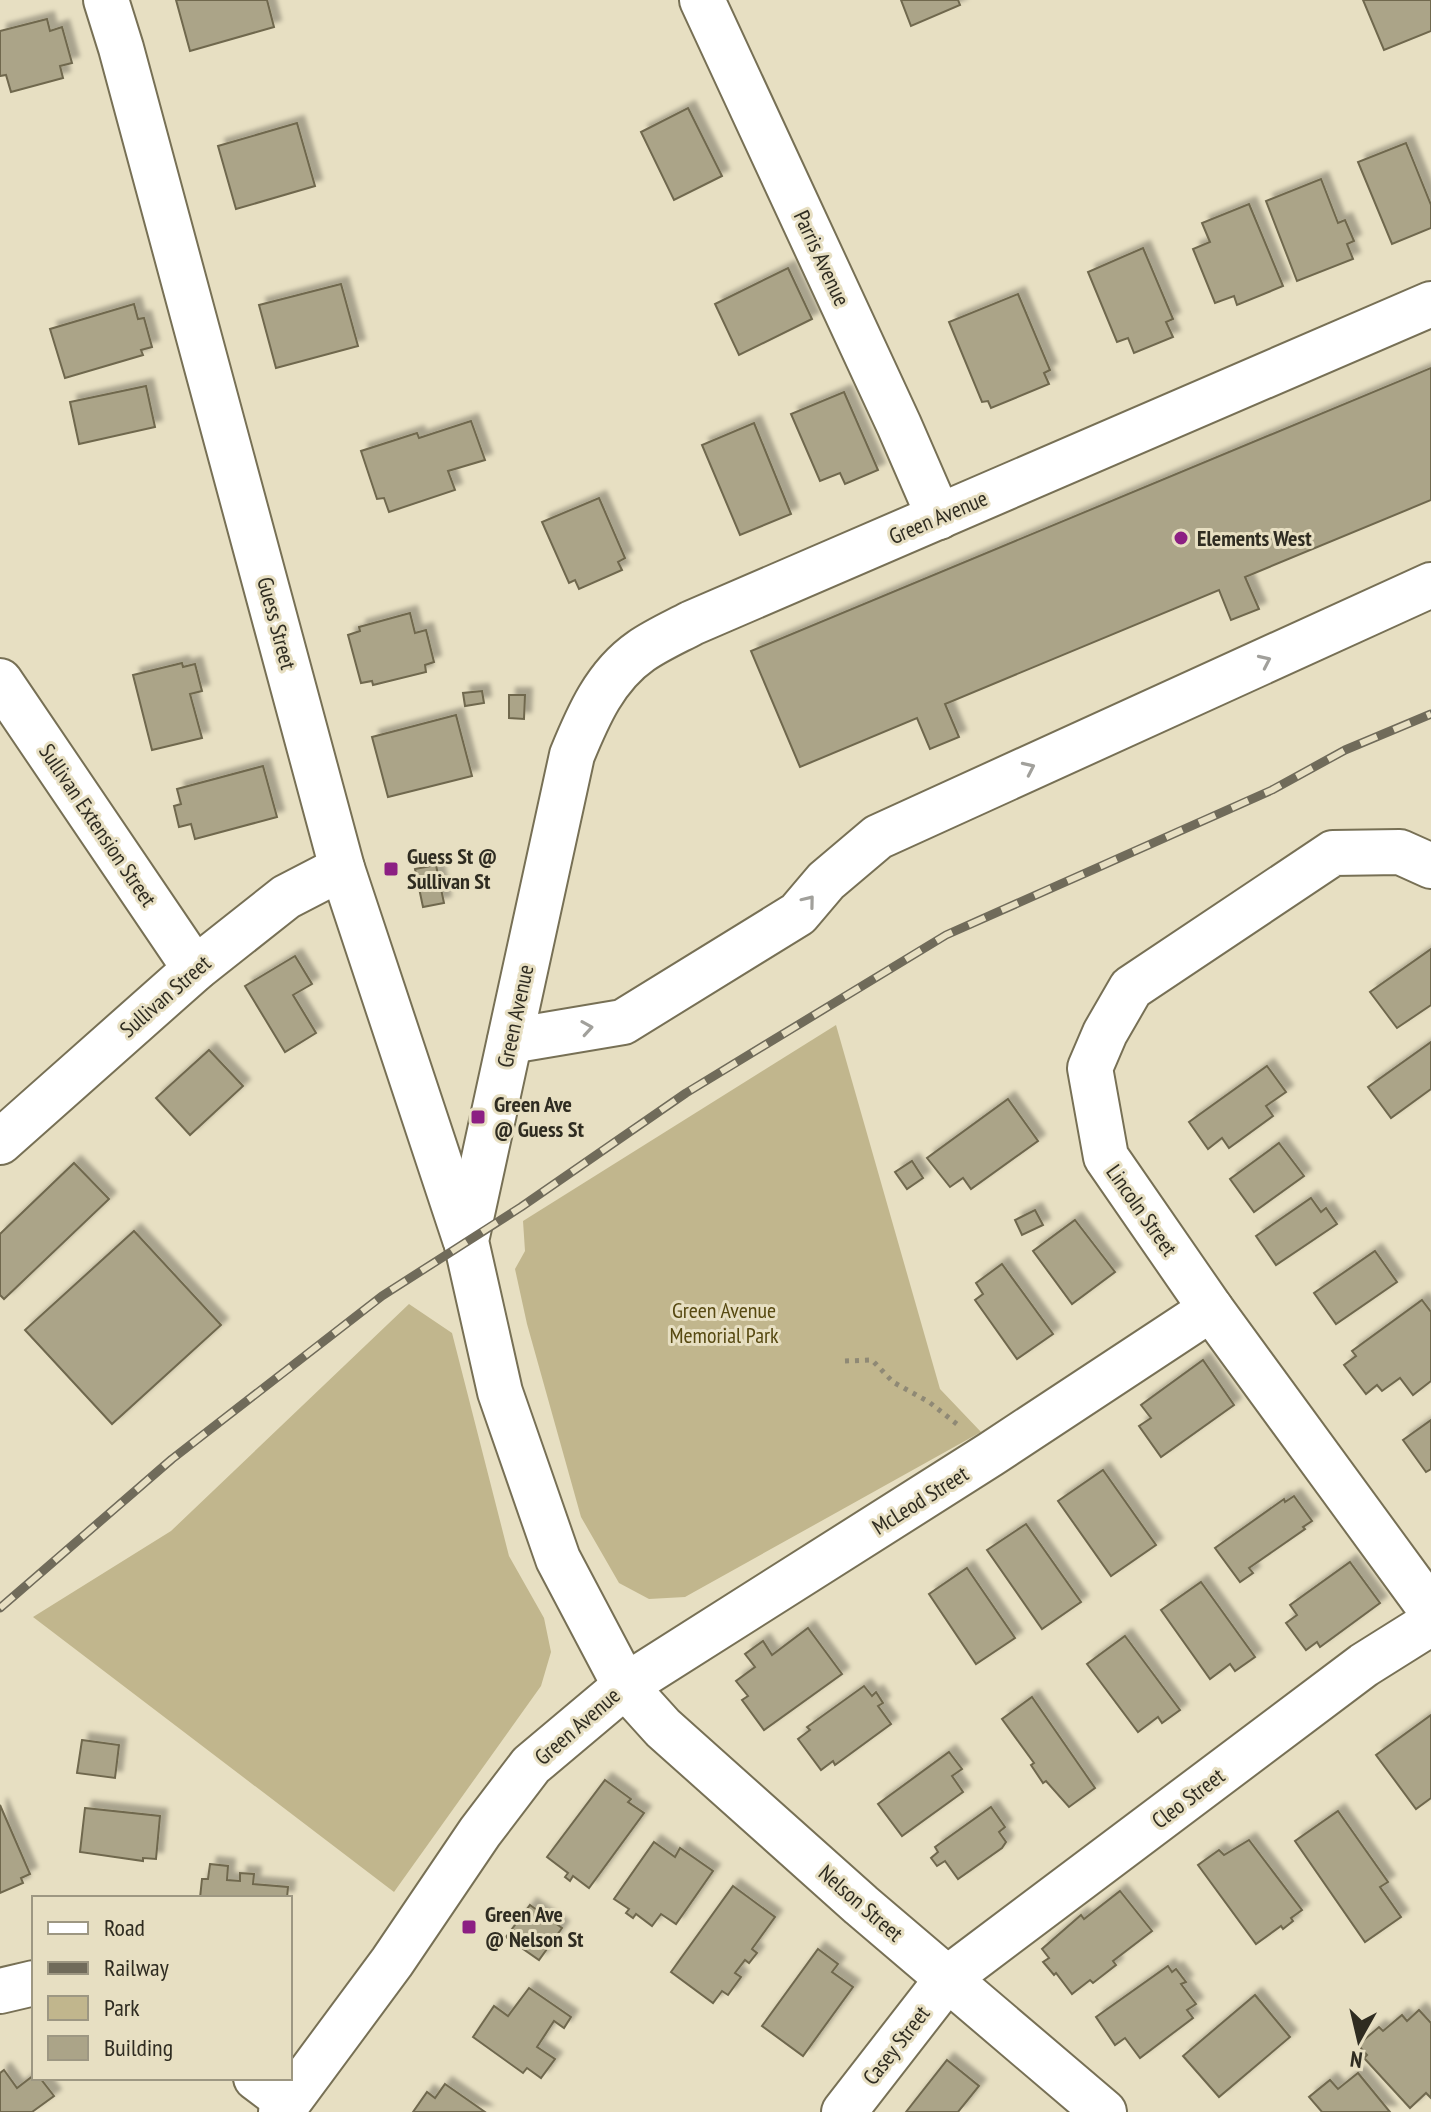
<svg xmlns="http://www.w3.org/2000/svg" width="1431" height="2112" font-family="'PT Sans Narrow',sans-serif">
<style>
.green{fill:#c1b68d}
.building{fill:#aba488;stroke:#6f684e;stroke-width:2;filter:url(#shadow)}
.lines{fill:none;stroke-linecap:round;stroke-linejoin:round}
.minor-casing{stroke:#777055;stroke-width:48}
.path{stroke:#8f8975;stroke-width:5;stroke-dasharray:4 6;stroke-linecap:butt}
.minor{stroke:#fff;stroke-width:44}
.rail-casing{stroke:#706b5a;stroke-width:9}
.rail{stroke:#e7dfc2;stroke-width:6;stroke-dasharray:18;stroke-linecap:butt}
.oneway{stroke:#a1a09b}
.poi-dot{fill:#8c1f83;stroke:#e7dfc2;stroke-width:3}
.labels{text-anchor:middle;stroke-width:6;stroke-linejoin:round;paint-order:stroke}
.street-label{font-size:22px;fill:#2f2c21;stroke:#e7dfc2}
.poi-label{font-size:22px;font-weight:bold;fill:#2f2c21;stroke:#e7dfc2;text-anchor:start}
.park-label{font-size:22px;fill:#574911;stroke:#e7dfc2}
</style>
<defs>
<filter id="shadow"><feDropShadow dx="7" dy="-7" stdDeviation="2" flood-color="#0004"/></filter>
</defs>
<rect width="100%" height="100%" fill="#e7dfc2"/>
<g class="green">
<polygon points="836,1025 940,1389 981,1432 685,1597 649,1599 619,1583 581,1517 527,1324 515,1269 525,1251 523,1221"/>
<polygon points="409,1304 452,1333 509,1556 544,1618 551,1652 541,1686 394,1892 33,1617 171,1531"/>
</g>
<g class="building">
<polygon points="176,0 267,0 274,27 190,51"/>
<polygon points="901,0 958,0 960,5 911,26"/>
<polygon points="1363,0 1431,0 1431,31 1384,50"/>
<polygon points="47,19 50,31 62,27 72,63 60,66 63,78 11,92 6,75 0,76 0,31"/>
<polygon points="688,108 722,176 674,200 641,132"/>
<polygon points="297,123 315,186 236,209 218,146"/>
<polygon points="1406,143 1431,205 1431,228 1392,244 1358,162"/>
<polygon points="1321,179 1338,223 1345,220 1354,241 1347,244 1353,259 1297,281 1266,201"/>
<polygon points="1249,204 1283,286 1237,305 1234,296 1215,303 1193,249 1210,242 1202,223"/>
<polygon points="1143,248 1173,319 1166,322 1173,337 1134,353 1128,338 1117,342 1088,272"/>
<polygon points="788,268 812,319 739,355 715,304"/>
<polygon points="341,284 358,346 276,368 259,305"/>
<polygon points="1018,294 1050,370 1044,373 1049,384 991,408 988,401 982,402 949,322"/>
<polygon points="134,304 138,319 144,318 152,347 141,350 143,355 65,378 50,329"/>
<polygon points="1431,368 1431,500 1245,577 1259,609 1231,620 1219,590 945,704 959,737 930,749 917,718 800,767 751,651"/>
<polygon points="146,386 155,427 79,444 70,402"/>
<polygon points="844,392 878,470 845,484 840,473 820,481 791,414"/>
<polygon points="471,421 485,460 448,471 455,490 389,512 384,498 377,499 361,451 417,433 419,438"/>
<polygon points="754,423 791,514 740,535 702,445"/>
<polygon points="599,498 625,558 618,562 622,570 579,589 575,580 569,583 542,522"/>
<polygon points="410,613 415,633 426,630 434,662 425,665 426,672 373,685 372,681 361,683 348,635 360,631 359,627"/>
<polygon points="182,663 183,667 195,664 202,691 190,694 202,738 152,750 133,675"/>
<polygon points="482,691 484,703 465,706 463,693"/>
<polygon points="509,695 525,695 524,719 509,718"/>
<polygon points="456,715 472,776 388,797 372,737"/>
<polygon points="263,766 277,817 195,839 191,824 179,827 174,806 181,804 177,789"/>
<polygon points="436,865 444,903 423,907 415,869"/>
<polygon points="1431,949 1431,1005 1397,1028 1370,992"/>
<polygon points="295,956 312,984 293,995 316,1033 285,1052 245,986"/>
<polygon points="1431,1042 1431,1089 1391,1118 1368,1087"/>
<polygon points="209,1050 243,1086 190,1135 156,1098"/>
<polygon points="1267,1066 1286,1092 1266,1106 1273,1116 1229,1148 1222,1138 1208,1149 1189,1122"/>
<polygon points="1008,1099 1038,1141 971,1189 963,1178 950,1187 927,1158"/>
<polygon points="1279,1143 1304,1176 1254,1212 1230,1179"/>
<polygon points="912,1161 923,1178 907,1189 895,1172"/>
<polygon points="74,1163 109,1199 4,1299 0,1295 0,1234"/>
<polygon points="1311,1198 1321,1212 1326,1208 1337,1224 1276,1265 1256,1236"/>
<polygon points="1035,1210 1043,1225 1022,1235 1015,1220"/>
<polygon points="1075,1220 1115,1272 1072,1304 1033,1251"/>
<polygon points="134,1231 221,1325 112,1424 25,1330"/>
<polygon points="1375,1251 1397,1282 1336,1324 1314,1293"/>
<polygon points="1002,1264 1053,1334 1017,1359 975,1300 983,1294 976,1283"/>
<polygon points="1422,1300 1431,1312 1431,1381 1413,1395 1400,1378 1382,1391 1377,1385 1366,1394 1344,1365 1356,1356 1352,1351"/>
<polygon points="1203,1360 1234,1405 1161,1457 1139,1426 1151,1418 1141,1405"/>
<polygon points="1431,1420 1431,1469 1426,1472 1403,1440"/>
<polygon points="1103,1470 1156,1545 1111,1576 1058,1501"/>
<polygon points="1294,1496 1312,1521 1303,1527 1305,1529 1249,1568 1253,1573 1240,1582 1215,1548 1284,1499 1285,1502"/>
<polygon points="1026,1524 1081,1602 1042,1629 987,1550"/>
<polygon points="1350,1562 1380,1603 1320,1647 1317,1642 1306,1650 1286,1623 1297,1615 1290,1605"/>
<polygon points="967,1568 1015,1638 976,1664 929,1594"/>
<polygon points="1201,1582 1255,1657 1235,1671 1230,1664 1210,1679 1161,1610"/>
<polygon points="808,1628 842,1674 764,1730 742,1700 748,1696 736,1681 755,1667 745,1654 763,1641 772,1655"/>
<polygon points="1125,1636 1180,1710 1162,1723 1158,1717 1138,1732 1087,1664"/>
<polygon points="864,1686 872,1696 876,1692 883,1703 878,1706 891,1724 835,1765 833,1761 821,1770 798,1739 810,1730 807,1727"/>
<polygon points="1032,1697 1095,1788 1069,1807 1046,1781 1043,1783 1031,1765 1034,1763 1002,1719"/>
<polygon points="1431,1715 1431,1798 1416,1809 1376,1755"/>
<polygon points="82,1740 119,1745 115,1778 77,1773"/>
<polygon points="949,1752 962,1769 952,1776 963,1792 902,1836 878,1804"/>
<polygon points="605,1780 631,1799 628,1802 644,1813 589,1888 573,1876 570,1881 565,1877 568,1873 547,1857"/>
<polygon points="0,1805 30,1874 21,1878 23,1883 0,1893"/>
<polygon points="991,1807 1005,1827 999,1832 1006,1842 1002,1848 958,1879 945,1861 937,1866 931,1858 938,1852 935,1847"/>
<polygon points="85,1808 160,1816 156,1859 143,1858 143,1861 80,1852"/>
<polygon points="1338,1811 1388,1882 1380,1887 1401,1917 1365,1942 1295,1841"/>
<polygon points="1249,1840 1302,1910 1291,1918 1293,1921 1283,1929 1281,1926 1256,1944 1198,1865 1219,1850 1224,1855"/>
<polygon points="654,1842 675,1857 680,1848 713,1871 676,1924 661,1914 652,1926 636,1914 633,1918 626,1913 629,1909 614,1899"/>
<polygon points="210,1864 228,1866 227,1880 240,1881 240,1873 254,1874 253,1884 288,1887 287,1898 200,1898 202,1879 208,1879"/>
<polygon points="733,1886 775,1917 752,1949 757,1953 749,1963 745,1960 735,1973 741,1977 728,1995 722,1991 713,2003 671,1972"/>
<polygon points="1120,1891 1152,1931 1113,1961 1116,1965 1093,1983 1090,1980 1072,1994 1056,1973 1054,1975 1043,1962 1049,1958 1042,1949 1081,1915 1084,1919"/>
<polygon points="530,1905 562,1928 539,1960 506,1937"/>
<polygon points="818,1949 838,1964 832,1972 853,1987 803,2056 762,2026"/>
<polygon points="1168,1966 1172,1972 1176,1969 1186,1982 1181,1984 1196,2004 1187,2010 1193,2018 1140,2058 1125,2038 1115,2045 1096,2017"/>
<polygon points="529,1988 571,2017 564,2028 554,2021 537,2047 555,2059 541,2078 527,2068 523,2073 473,2037 494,2006 508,2016"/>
<polygon points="1255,1995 1290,2037 1219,2097 1183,2056"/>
<polygon points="1419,2010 1431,2023 1431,2098 1426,2093 1410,2108 1364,2058 1367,2055 1358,2045 1379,2027 1383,2031 1402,2015 1407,2021"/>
<polygon points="947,2060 979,2086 958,2112 906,2112"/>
<polygon points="4,2070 17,2088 34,2075 34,2078 40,2078 54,2096 32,2112 0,2112 0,2073"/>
<polygon points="1358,2073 1390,2112 1322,2112 1309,2097 1330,2080 1338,2089"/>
<polygon points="445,2084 485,2112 413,2112 427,2092 435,2098"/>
</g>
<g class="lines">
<defs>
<g id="minor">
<polyline points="106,0 121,48 342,868 465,1239"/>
<polyline points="702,0 899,425 939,517"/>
<polyline points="0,681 195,969"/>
<polyline points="1431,866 1400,852 1333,853 1131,988 1105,1033 1090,1068 1106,1157 1211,1309 1431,1610"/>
<polyline points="510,1041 623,1022 798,914 826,881 878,837 1431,585"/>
<polyline points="0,1142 195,969 286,897 342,868"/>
<polyline points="0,1991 34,1983"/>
<polyline points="256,2078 288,2102"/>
<polyline points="281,2112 392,1962 480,1832 531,1765 625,1686 991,1454 1211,1309"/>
<polyline points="844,2112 948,1978 1364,1665 1431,1623"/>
<path d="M1104 2112 861 1905 663 1728 625 1686 558 1559 500 1392 466 1241 572 755C588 716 605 676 641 651 657 640 675 632 692 623L1431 304"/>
</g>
</defs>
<use href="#minor" class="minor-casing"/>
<polyline class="path" points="845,1361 872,1360 893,1382 929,1402 958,1425"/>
<use href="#minor" class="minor"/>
<defs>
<polyline id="rail" points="0,1608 172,1459 382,1296 521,1207 686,1093 946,935 1272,790 1345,750 1431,714"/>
</defs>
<use href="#rail" class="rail-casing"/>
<use href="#rail" class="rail"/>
</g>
<defs><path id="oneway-chevron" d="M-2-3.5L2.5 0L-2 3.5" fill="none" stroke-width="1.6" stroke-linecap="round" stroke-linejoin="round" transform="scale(2)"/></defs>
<g class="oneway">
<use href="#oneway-chevron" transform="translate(1265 661) rotate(-25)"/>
<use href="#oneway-chevron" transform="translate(1029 768) rotate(-25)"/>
<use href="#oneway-chevron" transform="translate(809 901) rotate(-51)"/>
<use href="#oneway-chevron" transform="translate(587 1028) rotate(-9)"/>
</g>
<g class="poi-dot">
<circle cx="1181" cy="538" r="8"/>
<rect x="383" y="861" width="16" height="16" rx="4"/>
<rect x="470" y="1109" width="16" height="16" rx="4"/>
<rect x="461" y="1919" width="16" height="16" rx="4"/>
</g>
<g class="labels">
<g class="street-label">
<text transform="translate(822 258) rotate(65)" y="8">Parris Avenue</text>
<text transform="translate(938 517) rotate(-23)" y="8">Green Avenue</text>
<text transform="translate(277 623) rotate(75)" y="8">Guess Street</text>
<text transform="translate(98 825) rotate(56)" y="8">Sullivan Extension Street</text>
<text transform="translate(165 996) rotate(-41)" y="8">Sullivan Street</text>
<text transform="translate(515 1016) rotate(-78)" y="8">Green Avenue</text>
<text transform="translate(1142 1210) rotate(55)" y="8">Lincoln Street</text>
<text transform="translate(920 1500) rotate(-32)" y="8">McLeod Street</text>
<text transform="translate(577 1726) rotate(-41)" y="8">Green Avenue</text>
<text transform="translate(1188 1798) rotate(-37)" y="8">Cleo Street</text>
<text transform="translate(861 1903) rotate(41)" y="8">Nelson Street</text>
<text transform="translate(896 2045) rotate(-52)" y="8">Casey Street</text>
</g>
<g class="poi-label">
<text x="1197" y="546">Elements West</text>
<text x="407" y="864">Guess St @<tspan x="407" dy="25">Sullivan St</tspan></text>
<text x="494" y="1112">Green Ave<tspan x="494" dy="25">@ Guess St</tspan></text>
<text x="485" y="1922">Green Ave<tspan x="485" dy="25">@ Nelson St</tspan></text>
</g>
<g class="park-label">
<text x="724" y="1318">Green Avenue<tspan x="724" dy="25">Memorial Park</tspan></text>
</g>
</g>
<rect x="32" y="1896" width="260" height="184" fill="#e7dfc2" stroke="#9d9782" stroke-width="2"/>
<rect x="48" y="1922" width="40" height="12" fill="#ffffff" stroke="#9d9782" stroke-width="2"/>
<text x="104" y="1936" font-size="24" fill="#2f2c21">Road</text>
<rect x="48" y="1962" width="40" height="12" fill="#706b5a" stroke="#9d9782" stroke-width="2"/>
<text x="104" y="1976" font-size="24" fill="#2f2c21">Railway</text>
<rect x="48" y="1996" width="40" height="24" fill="#c1b68d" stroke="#9d9782" stroke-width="2"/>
<text x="104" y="2016" font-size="24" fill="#2f2c21">Park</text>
<rect x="48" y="2036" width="40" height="24" fill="#aba488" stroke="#9d9782" stroke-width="2"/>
<text x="104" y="2056" font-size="24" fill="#2f2c21">Building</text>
<g transform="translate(1359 2040) rotate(188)" stroke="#e7dfc2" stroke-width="6" paint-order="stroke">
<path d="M0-6L14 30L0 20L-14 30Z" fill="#2f2c21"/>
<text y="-12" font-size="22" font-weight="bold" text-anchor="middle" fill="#2f2c21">N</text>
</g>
</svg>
